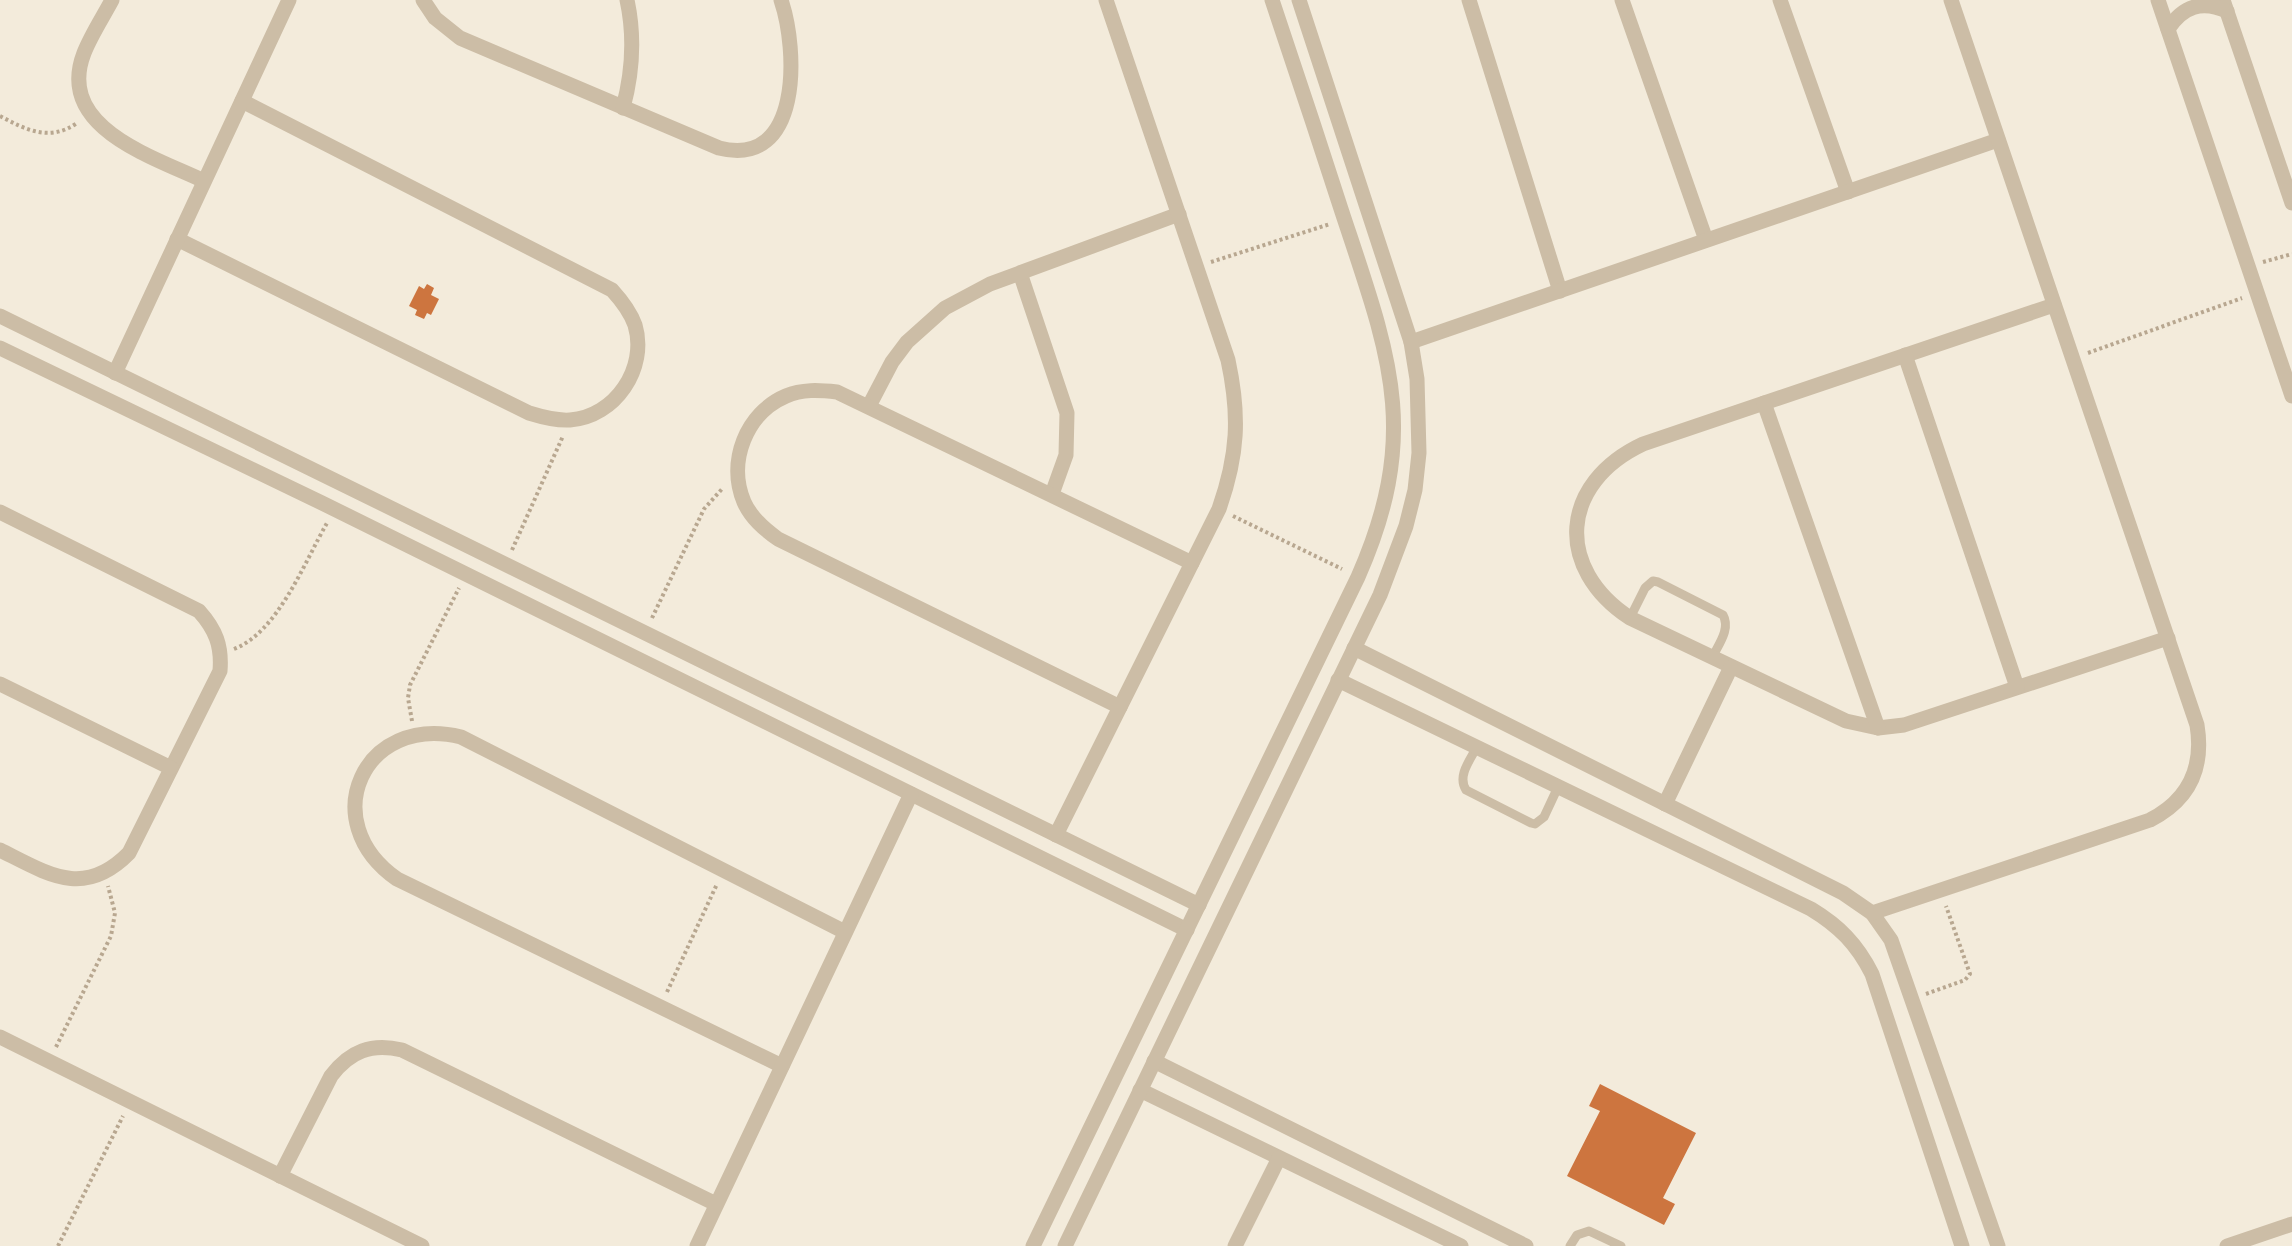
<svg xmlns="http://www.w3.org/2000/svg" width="2292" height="1246" font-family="'Golos Text',sans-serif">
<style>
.building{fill:#cd753f}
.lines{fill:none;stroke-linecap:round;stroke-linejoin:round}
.path{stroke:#b8a790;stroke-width:4;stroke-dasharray:3 3;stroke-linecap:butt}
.service{stroke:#ccbda6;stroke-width:9}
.minor{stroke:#ccbda6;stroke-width:15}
</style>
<rect width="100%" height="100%" fill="#f3ebdb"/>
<g class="building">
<polygon points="427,284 434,288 431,295 439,299 431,315 427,313 424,319 415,315 417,310 409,306 419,286 424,289"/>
<polygon points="1600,1084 1696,1133 1663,1198 1675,1204 1664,1225 1567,1176 1600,1111 1589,1106"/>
</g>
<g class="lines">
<g class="path">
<path d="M0 116C26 130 50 142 77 123"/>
<polyline points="1211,262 1330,224"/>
<polyline points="2263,262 2292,254"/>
<polyline points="2088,353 2242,298"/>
<polyline points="1233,516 1342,569"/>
<polyline points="512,550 563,436"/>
<polyline points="652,618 704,509 722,489"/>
<path d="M234 649C278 632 304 563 327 523"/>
<polyline points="412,721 408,698 410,685 459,588"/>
<polyline points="667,992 717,884"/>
<polyline points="1926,994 1965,980 1970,974 1946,906"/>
<polyline points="56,1047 111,936 115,913 108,886"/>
<polyline points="58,1246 123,1116"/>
</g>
<g class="service">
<path d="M1630 618 1645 588 1653 581 1658 582 1723 615C1731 629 1718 645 1712 658"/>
<path d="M1477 747C1470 760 1457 776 1466 790L1531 823 1535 824 1544 817 1558 787"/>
<polyline points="1570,1246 1577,1235 1589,1231 1621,1246"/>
</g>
<g class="minor">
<path d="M112 0C103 17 91 35 84 53 55 128 154 157 204 181"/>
<path d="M423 0 435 18 460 38 719 148C802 169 798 50 781 0"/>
<polyline points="1469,0 1560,291"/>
<polyline points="1622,0 1706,240"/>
<polyline points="1780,0 1848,192"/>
<polyline points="2158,0 2292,396"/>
<polyline points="2223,0 2292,203"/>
<path d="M2168 29C2183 6 2202 0 2227 11"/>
<path d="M623 108C633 71 635 37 627 0"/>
<path d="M177 239 529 413C542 417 556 421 570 420 615 417 648 368 635 325 630 311 622 301 612 290L242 101"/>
<polyline points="1020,273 1067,413 1066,455 1052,494"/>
<path d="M2054 305 1643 444C1560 483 1554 568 1630 618L1846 721 1878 728 1904 725 2168 638"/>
<polyline points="0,316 1199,905"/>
<polyline points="1411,342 1998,140"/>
<polyline points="0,348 322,503 1187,930"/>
<polyline points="1905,355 2017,687"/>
<polyline points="115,373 289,0"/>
<polyline points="1764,403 1878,728"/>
<polyline points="869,406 892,362 907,342 945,308 990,284 1179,214"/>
<path d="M0 512 199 611C216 630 222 646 220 671L129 853C84 899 48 874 0 850"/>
<polyline points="1354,648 1843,893 1872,913 1891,940 1998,1246"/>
<path d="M1338 680 1811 909C1839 926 1857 944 1872 974L1962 1246"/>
<polyline points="0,684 171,768"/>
<path d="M1120 707 778 539C764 529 751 518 744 502 727 462 746 413 786 396 802 389 819 390 837 392L1192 563"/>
<polyline points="1665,804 1731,667"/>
<path d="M1056 835 1219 509C1238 455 1240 416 1228 360L1106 0"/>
<path d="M1872 913 2150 820C2189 800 2204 768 2197 725L1951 0"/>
<polyline points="0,1037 422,1246"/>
<polyline points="1154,1061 1526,1246"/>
<path d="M782 1066 397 879C314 821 364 713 461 737L845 932"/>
<polyline points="1140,1090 1461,1246"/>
<path d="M280 1176 331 1076C350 1051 371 1043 402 1050L716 1204"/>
<polyline points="697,1246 911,794"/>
<path d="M1033 1246 1358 577C1422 432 1389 354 1342 212 1319 141 1296 71 1272 0"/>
<polyline points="1065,1246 1380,595 1406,526 1415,490 1419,453 1417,379 1411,342 1299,0"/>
<polyline points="1235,1246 1279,1158"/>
<polyline points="2227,1246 2292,1224"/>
</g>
</g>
</svg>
